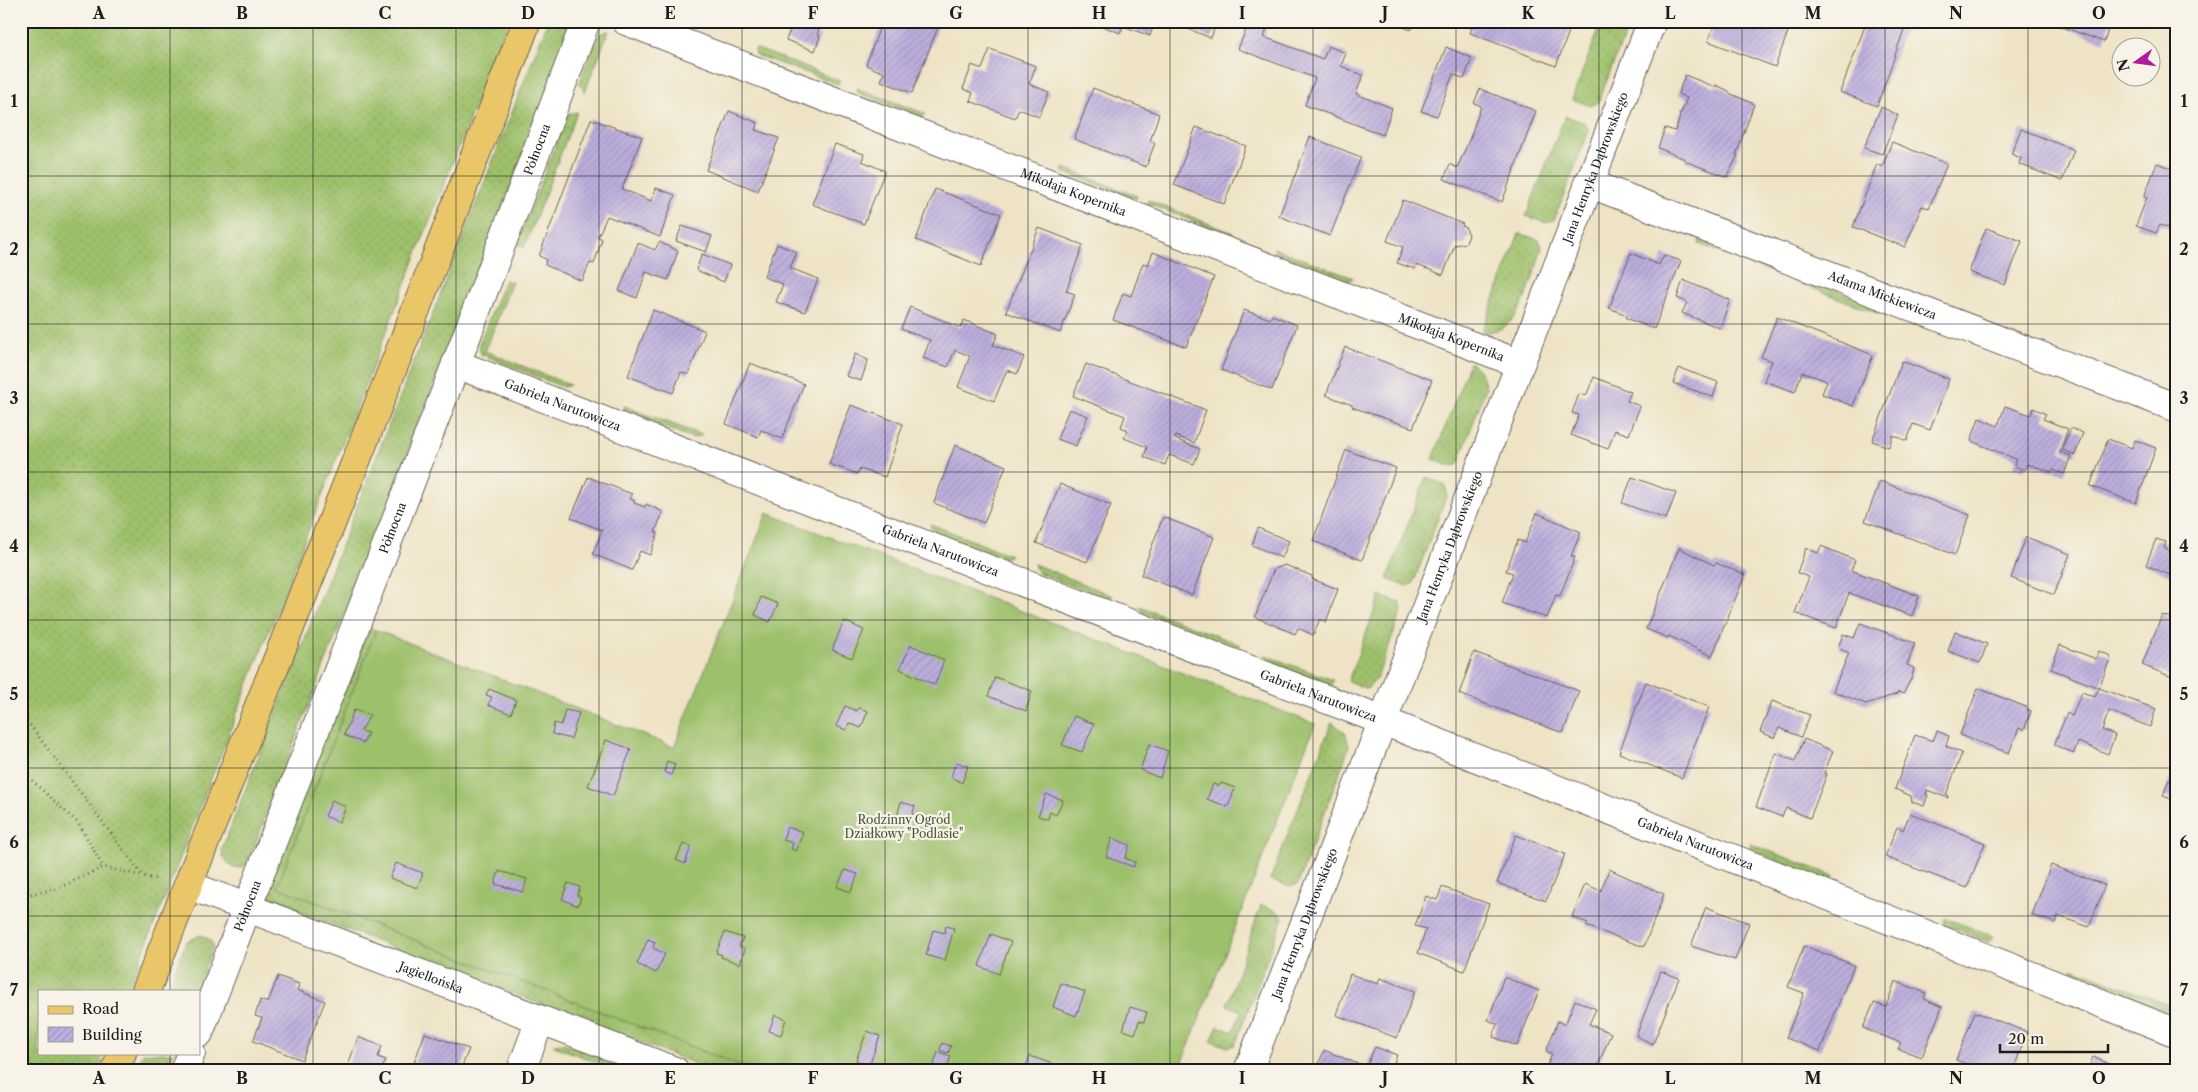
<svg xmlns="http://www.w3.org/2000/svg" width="2198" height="1092" font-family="'Libre Caslon Text',serif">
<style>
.grass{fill:url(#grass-dots);stroke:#5c6e43}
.garden{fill:#9dc06a;stroke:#5c6e43}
.building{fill:url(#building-hatch)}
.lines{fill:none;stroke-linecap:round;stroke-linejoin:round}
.minor-casing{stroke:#666257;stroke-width:30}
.major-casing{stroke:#666257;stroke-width:30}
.path{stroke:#666257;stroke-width:3;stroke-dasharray:1 4;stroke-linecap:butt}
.minor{stroke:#fff;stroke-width:28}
.major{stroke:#e9c769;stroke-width:28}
.grid{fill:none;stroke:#1c1c1c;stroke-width:1;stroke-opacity:0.55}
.labels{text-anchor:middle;stroke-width:4.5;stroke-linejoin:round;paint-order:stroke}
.street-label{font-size:12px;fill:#1c1c1c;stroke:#f7f3e8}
.park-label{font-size:12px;fill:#495537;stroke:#f7f3e8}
.neatline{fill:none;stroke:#1c1c1c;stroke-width:2}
.grid-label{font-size:16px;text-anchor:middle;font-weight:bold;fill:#1c1c1c}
</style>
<defs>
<pattern id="grass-dots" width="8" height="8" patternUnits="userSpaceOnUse" patternTransform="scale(1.25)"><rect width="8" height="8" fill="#9dc06a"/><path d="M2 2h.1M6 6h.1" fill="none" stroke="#87a45b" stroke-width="1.8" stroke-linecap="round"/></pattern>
<pattern id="building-hatch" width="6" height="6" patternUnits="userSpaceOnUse" patternTransform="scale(1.25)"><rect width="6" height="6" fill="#bcaedd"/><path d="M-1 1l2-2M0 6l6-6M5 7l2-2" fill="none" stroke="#a195bd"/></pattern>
</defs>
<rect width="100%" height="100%" fill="#f7f3e8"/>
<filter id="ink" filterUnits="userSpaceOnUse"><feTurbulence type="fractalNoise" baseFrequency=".02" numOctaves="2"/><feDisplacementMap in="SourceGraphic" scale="10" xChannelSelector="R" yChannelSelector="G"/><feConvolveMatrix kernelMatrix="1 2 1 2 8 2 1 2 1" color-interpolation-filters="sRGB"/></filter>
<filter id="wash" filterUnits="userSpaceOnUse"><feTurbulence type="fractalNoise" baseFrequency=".0096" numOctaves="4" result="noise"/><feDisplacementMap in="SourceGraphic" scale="20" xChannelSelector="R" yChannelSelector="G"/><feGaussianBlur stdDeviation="1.12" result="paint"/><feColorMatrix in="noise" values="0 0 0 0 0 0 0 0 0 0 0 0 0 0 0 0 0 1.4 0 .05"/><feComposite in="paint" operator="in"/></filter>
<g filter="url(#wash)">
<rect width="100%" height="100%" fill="#eee3c5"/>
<g class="grass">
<polygon points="21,21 508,21 128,991 39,991 39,1053 104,1053 97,1071 21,1071"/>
<polygon points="548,21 575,21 247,864 242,867 233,868 223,858 222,849"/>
<polygon points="1602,21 1624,21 1625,34 1598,103 1591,106 1572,99"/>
<polygon points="609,31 605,40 585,92 579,83 599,34"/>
<polygon points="755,49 758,49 840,81 838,84 756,55"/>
<polygon points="857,88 926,114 922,117 858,93"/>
<polygon points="577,112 524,248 517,244 568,114"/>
<polygon points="1565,116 1585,123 1589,131 1554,220 1547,223 1526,216"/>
<polygon points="1064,168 1137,196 1136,199 1063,172"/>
<polygon points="1148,200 1233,233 1229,235 1147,203"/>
<path d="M1519 233 1539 240 1542 248C1533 275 1520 339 1482 331Z"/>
<polygon points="1700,237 1878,307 1877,313 1699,244"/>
<polygon points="1274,248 1353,278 1348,281 1275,252"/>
<polygon points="505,280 512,282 485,351 570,385 563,387 481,354 479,344"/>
<path d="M1470 362C1480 369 1483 376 1486 388L1458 464 1452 467 1433 459Z"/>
<polygon points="624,406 702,435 693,438 625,413"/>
<polygon points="1426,477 1445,485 1447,494 1413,584 1406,586 1387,579"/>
<polygon points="930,524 1010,555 1002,559 933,531"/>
<polygon points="1034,564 1113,596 1106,599 1037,572"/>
<polygon points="1380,596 1400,603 1402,610 1377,678 1367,689 1348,681"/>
<polygon points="1139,606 1241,645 1234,648 1143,613"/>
<polygon points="368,628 376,630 277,887 754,1071 714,1071 270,900 266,891"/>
<polygon points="1264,655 1333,680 1331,686 1267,662"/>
<polygon points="1332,722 1346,734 1349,747 1298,884 1290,887 1270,880"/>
<polygon points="1751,844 1834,876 1833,879 1830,880 1750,850"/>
<polygon points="1261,905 1277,911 1283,917 1235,1045 1228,1047 1211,1041 1218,1026 1233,1032 1241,1011 1227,1005"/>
<polygon points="1945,918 1993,936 1989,942 1944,924"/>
<polygon points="201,935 210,940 213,945 197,991 167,991 186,942"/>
<polygon points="2073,968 2177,1008 2177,1014 2070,972"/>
<polygon points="563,1043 631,1068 630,1071 620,1071 554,1046 554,1044"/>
<polygon points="143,1053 173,1053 167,1071 136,1071"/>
</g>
<polygon class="garden" points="767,513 1315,724 1179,1071 754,1071 277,887 376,630 674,747"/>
<g id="blocks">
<g class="building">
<polygon points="774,21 822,21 817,34 820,36 815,51 786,40 791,28"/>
<polygon points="882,21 923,21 938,27 912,93 881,81 884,73 866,65"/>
<polygon points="1090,21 1155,21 1150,36 1123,26 1120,33"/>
<polygon points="1168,21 1217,21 1211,38"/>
<polygon points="1388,21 1415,21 1411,30"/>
<polygon points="1454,21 1573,21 1556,66 1470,33 1472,28"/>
<polygon points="1716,21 1792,21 1775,67 1708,41"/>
<polygon points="1867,21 1907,21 1877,106 1840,92"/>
<polygon points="2056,21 2111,21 2104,42 2055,24"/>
<polygon points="1253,23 1267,29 1264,37 1323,59 1328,46 1346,53 1341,66 1363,75 1356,94 1392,108 1383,135 1305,105 1315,78 1238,49 1246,30 1249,31"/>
<polygon points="1446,47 1472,58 1464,79 1453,74 1437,116 1421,111"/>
<polygon points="990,49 1036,66 1029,84 1049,92 1039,117 1019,109 1015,118 970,101 973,93 963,89 972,65 982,69"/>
<polygon points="1685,75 1715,87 1716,85 1729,91 1729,93 1754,104 1736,155 1738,155 1727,177 1685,161 1685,159 1658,148 1665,128 1675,131 1680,117 1679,113 1681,113 1687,98 1678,94"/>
<polygon points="1093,88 1159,114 1150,141 1155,143 1146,167 1074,139"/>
<polygon points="1480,89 1536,111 1502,202 1444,179 1450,164 1457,168 1470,138 1481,106 1474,103"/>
<polygon points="1881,107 1898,115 1882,154 1864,148"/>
<polygon points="729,111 758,123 755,130 779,138 758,191 706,170"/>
<polygon points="591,119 642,137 622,189 651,201 656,188 675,195 660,237 607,216 598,237 602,239 594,264 590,263 582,281 545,265 546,259 539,256"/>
<polygon points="1196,127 1246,146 1224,204 1174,185"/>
<polygon points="2021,129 2074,150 2062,181 2019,164 2021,158 2011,154"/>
<polygon points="1310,137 1361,157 1330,236 1279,216"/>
<polygon points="1892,142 1947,164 1929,208 1922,206 1905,247 1853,227 1877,164 1882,167"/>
<polygon points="835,144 864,154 862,161 885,171 864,224 812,204"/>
<polygon points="2157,163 2177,170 2177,231 2160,225 2156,233 2136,226 2147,197 2144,197"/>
<polygon points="935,189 1001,214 981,266 916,240"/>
<polygon points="1403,200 1463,224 1462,226 1465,227 1469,235 1466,243 1455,245 1443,275 1417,265 1415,269 1397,263 1403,247 1387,241"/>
<polygon points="682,226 712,236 706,252 676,241"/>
<polygon points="1039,228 1083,245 1066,291 1075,294 1060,333 1006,312"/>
<polygon points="1986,228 2022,241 2005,285 1969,272"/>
<polygon points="659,242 678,251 668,280 646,272 637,298 619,291 638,243 655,250"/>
<polygon points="777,244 797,252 790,268 818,279 805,312 776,302 783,284 764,277"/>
<polygon points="1153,252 1214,277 1186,347 1113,320 1123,293 1131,296 1143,263 1148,265"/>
<polygon points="1631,253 1659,265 1664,255 1681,261 1654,329 1626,318 1627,315 1609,308"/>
<polygon points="702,254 730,265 724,282 696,270"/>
<polygon points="1683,280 1730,300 1720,328 1682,313 1687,302 1677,298"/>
<polygon points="910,307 961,328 964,320 998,334 993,345 1024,357 1017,374 1007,370 994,401 958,387 970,356 955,350 948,367 923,358 930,340 901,329"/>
<polygon points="653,310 705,331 688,375 681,372 673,393 628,376"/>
<polygon points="1244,310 1270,319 1272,315 1297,325 1272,390 1221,370"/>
<polygon points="1777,317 1873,355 1853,406 1822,394 1827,381 1802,372 1795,392 1764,381 1772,361 1761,357"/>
<polygon points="1345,347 1432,380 1413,428 1352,407 1352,405 1326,395"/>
<polygon points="855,354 868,360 861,381 846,376"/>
<polygon points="1902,361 1949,379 1930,430 1913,424 1907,441 1893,435 1889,447 1872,441"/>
<polygon points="750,363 804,384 782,439 761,430 758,437 726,424"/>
<polygon points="1086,364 1206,410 1194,443 1176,436 1175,439 1200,449 1194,464 1169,455 1165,465 1144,457 1147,447 1124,438 1128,430 1121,427 1125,416 1073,396"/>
<polygon points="1679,368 1718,382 1713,397 1673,383"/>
<polygon points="1594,377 1631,392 1627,401 1640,406 1629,435 1615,430 1608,449 1571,435 1579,415 1572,413 1579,394 1586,396"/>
<polygon points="851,405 903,424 885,477 860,469 858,474 829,464"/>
<polygon points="2005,406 2031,415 2033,408 2046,414 2043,419 2068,429 2060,452 2071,456 2064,474 2053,470 2052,472 2027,464 2024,470 2014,466 2016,459 1971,441 1979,418 1998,426"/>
<polygon points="1069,409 1088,416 1076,446 1057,439"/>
<polygon points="2071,428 2083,433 2075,455 2062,450"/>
<polygon points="2108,439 2132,448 2135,440 2156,448 2136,503 2090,486"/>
<polygon points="955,445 1006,466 984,523 934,503"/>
<polygon points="1346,450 1396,468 1362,560 1313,541"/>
<polygon points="588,477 632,494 630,499 634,500 634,503 645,507 646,504 663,512 655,532 658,533 650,555 640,551 632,570 593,554 602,530 571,518"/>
<polygon points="1632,477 1676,493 1666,519 1622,503"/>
<polygon points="1880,481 1970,515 1955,555 1865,521"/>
<polygon points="1060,484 1111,505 1087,562 1036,543"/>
<polygon points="1537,513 1581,532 1571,556 1575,557 1560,596 1556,595 1547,618 1502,603 1513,573 1506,571 1518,540 1525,543"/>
<polygon points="1163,517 1214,537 1192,595 1141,575"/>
<polygon points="1258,528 1289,541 1282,558 1252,545"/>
<polygon points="2026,537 2070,554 2054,595 2011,578"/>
<polygon points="2156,539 2166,542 2164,548 2177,553 2177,578 2146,565"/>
<polygon points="1821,546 1855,560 1851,570 1919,596 1912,616 1849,593 1836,628 1795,613 1809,577 1797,573 1806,548 1818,553"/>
<polygon points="1679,548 1714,565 1716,563 1745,575 1712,656 1669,636 1668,638 1646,629"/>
<polygon points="1285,565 1312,576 1312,579 1338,589 1326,622 1320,619 1313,635 1298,628 1295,634 1255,617 1274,569"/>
<polygon points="761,597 778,604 770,622 755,615"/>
<polygon points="2162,615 2177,620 2177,679 2142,665"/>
<polygon points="844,621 864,630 852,658 832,650"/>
<polygon points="1860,623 1915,643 1907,665 1914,668 1912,677 1903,694 1898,692 1897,694 1866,704 1833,691 1849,653 1838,648 1843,634 1854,638"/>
<polygon points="1955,631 1987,644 1980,663 1948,651"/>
<polygon points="911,645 944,660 935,685 900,669"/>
<polygon points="2060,645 2096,659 2099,651 2111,656 2099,688 2051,669"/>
<polygon points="1474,652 1579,691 1563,733 1459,694"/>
<polygon points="995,677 1032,691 1026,711 988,696"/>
<polygon points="1646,682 1709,707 1682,778 1619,753"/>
<polygon points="1978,688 2026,707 2026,709 2031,711 2024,730 2019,728 2009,753 1960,735"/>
<polygon points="2099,688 2156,709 2150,727 2109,711 2102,730 2115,735 2108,754 2078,742 2074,753 2054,745 2067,713 2072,716 2082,692 2095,697"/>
<polygon points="489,689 516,700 511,714 488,705 492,697 486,695"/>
<polygon points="1772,701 1810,715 1801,737 1779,728 1775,738 1760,732"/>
<polygon points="845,706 857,711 858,708 868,711 861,728 849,723 846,730 836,726"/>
<polygon points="354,710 370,715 361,731 368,733 363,743 344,735"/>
<polygon points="565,710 579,713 571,739 552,734 554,723 561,725"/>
<polygon points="1074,716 1094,724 1082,752 1062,745"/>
<polygon points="1937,731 1949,736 1946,746 1962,753 1946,795 1948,796 1948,798 1927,790 1926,795 1928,795 1924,806 1912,802 1911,796 1895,789 1915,735 1933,741"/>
<polygon points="1804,739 1833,751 1824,773 1827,774 1810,818 1786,808 1782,817 1756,807 1776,753 1795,761"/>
<polygon points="606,740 631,749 613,796 588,786"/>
<polygon points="1149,744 1168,751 1160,778 1140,770"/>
<polygon points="667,761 675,764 671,775 664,772"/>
<polygon points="956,762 968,766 962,783 951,777"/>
<polygon points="2177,772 2177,801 2163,796 2169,780 2173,781"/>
<polygon points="1221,783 1235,788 1228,807 1207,799 1213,784 1219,786"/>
<polygon points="1046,794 1063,800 1056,815 1050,812 1048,819 1038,816"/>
<polygon points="332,800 346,807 339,822 325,816"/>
<polygon points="901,802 915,806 911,819 897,816"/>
<polygon points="1910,813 1985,843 1967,888 1885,857 1897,827 1903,830"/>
<polygon points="787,827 803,832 796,851 791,849 793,843 783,840"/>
<polygon points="1516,835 1565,854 1546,901 1497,883"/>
<polygon points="1112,838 1130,845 1125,858 1135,862 1134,867 1106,857"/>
<polygon points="683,844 691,846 685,864 676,860"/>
<polygon points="396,863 423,873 417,888 390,878"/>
<polygon points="2051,865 2105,885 2089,927 2058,916 2056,923 2032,915"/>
<polygon points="1609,869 1664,894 1644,947 1586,926 1588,923 1572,917 1585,884 1601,891"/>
<polygon points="845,870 858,874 851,892 837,887"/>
<polygon points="499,871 527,879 523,892 495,884"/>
<polygon points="568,883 580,887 577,895 581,897 578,906 562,899"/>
<polygon points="1442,887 1489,904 1464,971 1418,953 1426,929 1415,926 1426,896 1437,900"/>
<polygon points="1706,907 1749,923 1735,960 1691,946"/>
<polygon points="946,926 954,928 945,961 926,955 933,930 945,933"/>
<polygon points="725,932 743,938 739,946 745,949 740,964 721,957 722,955 716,953"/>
<polygon points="991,934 1011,942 999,974 979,966"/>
<polygon points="648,939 655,942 653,948 665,954 656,973 637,964"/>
<polygon points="1804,946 1854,965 1820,1051 1786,1038 1804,993 1788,987"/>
<polygon points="1661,971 1679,978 1653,1044 1636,1036"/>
<polygon points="1350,974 1378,984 1380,978 1415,991 1397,1038 1336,1015"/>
<polygon points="278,976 299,984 297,990 325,1001 302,1060 253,1041 262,1018 255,1016 260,1000 268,1003"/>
<polygon points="1504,977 1539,991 1517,1046 1493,1037 1497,1024 1488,1020"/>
<polygon points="1895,981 1926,993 1924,999 1942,1007 1922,1057 1898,1049 1901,1043 1863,1028 1874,1003 1886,1007"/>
<polygon points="1061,983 1085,992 1076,1016 1053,1007"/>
<polygon points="1575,1000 1596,1009 1589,1024 1611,1033 1596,1071 1545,1071 1552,1054 1546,1051 1558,1021 1565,1025"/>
<polygon points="1130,1007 1147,1012 1144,1022 1139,1021 1135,1034 1123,1030"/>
<polygon points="1975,1012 2027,1032 2013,1071 1984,1071 1956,1060"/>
<polygon points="775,1015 786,1019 781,1035 769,1031"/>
<polygon points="867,1031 880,1036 869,1066 856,1060"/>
<polygon points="425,1033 469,1049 460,1071 411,1071"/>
<polygon points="358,1037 382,1046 378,1057 386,1060 381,1071 346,1071"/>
<polygon points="942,1043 951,1046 948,1053 940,1050"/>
<polygon points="1375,1047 1397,1055 1391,1071 1383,1071 1367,1065"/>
<polygon points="1324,1050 1375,1071 1316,1071"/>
<polygon points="938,1052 951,1056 946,1071 933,1067"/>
<polygon points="1030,1056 1055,1065 1053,1071 1024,1071"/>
<polygon points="2093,1057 2125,1071 2087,1071"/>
</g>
</g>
</g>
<g filter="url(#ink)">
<use href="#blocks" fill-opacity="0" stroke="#666257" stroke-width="1"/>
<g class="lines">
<defs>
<g id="minor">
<path id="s1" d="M626 21 1520 364"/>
<path id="s2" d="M1588 183 2177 408"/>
<path id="s3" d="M456 364 1383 721 2177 1033"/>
<path id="s4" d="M188 885 675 1071"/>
<path id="s5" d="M199 1033 456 364 586 21"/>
<polyline points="184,1071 191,1053"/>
<polyline points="521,1071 540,1020"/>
<path id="s6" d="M1248 1071 1652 21"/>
</g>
<g id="major">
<polyline points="146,991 406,335 527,21"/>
<polyline points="115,1071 122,1053"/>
</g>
</defs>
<use href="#minor" class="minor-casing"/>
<use href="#major" class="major-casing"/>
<g class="path">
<polyline points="21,713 143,876"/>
<polyline points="21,770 79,824 103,867"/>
<polyline points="21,896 59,888 103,867 155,879"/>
</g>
<use href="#minor" class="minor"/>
<use href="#major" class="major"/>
</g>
</g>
<path class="grid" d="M170 21V991M313 21V1071M456 21V1071M599 21V1071M742 21V1071M885 21V1071M1028 21V1071M1170 21V1071M1313 21V1071M1456 21V1071M1599 21V1071M1742 21V1071M1885 21V1071M2028 21V1071M21 176H2177M21 324H2177M21 472H2177M21 620H2177M21 768H2177M21 916H2177M170 1053V1071"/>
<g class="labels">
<g class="street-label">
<text dy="4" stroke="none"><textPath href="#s5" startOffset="946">Północna</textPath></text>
<text dy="4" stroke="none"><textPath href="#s6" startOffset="968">Jana Henryka Dąbrowskiego</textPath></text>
<text dy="4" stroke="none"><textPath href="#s1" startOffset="479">Mikołaja Kopernika</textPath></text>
<text dy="4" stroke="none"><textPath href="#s2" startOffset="315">Adama Mickiewicza</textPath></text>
<text dy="4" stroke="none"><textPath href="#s1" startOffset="884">Mikołaja Kopernika</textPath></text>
<text dy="4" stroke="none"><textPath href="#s3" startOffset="114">Gabriela Narutowicza</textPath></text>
<text dy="4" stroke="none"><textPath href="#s5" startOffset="541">Północna</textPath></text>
<text dy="4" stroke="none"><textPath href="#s6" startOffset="562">Jana Henryka Dąbrowskiego</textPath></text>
<text dy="4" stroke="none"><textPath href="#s3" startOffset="519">Gabriela Narutowicza</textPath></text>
<text dy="4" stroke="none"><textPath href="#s3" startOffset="924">Gabriela Narutowicza</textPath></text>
<text dy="4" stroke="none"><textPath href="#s3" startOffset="1329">Gabriela Narutowicza</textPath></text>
<text dy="4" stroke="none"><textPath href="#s5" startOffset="136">Północna</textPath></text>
<text dy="4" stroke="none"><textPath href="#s6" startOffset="158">Jana Henryka Dąbrowskiego</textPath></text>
<text dy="4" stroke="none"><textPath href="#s4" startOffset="260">Jagiellońska</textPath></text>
</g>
<g class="park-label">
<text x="904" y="824">Rodzinny Ogród<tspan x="904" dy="14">Działkowy "Podlasie"</tspan></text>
</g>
</g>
<rect width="2198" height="1092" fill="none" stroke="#f7f3e8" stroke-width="55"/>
<rect x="38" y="990" width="162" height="65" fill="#f7f3e8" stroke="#9f9d96"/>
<rect x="48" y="1006" width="25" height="8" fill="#e9c769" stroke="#9f9d96"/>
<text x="82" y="1014" font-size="15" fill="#1c1c1c">Road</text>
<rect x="48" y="1027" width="25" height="15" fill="url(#building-hatch)" stroke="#9f9d96"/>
<text x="82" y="1040" font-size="15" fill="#1c1c1c">Building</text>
<g transform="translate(2136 62) rotate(256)"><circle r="24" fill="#f7f3e8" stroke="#9f9d96"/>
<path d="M0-4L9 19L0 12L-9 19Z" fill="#b5179e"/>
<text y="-8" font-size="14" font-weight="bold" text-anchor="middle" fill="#1c1c1c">N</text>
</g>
<path d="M2000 1044v8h108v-8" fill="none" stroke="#1c1c1c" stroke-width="2.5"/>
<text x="2008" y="1044" font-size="15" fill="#1c1c1c" stroke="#f7f3e8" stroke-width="4" paint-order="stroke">20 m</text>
<rect x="28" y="28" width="2142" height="1036" class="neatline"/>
<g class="grid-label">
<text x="99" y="19">A</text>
<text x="242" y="19">B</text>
<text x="385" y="19">C</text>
<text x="528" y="19">D</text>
<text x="670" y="19">E</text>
<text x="813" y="19">F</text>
<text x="956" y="19">G</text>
<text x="1099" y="19">H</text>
<text x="1242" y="19">I</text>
<text x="1385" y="19">J</text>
<text x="1528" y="19">K</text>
<text x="1670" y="19">L</text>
<text x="1813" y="19">M</text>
<text x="1956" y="19">N</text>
<text x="2099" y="19">O</text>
<text x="14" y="107">1</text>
<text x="2184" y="107">1</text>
<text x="14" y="255">2</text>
<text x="2184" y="255">2</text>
<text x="14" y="404">3</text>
<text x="2184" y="404">3</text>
<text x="14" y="552">4</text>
<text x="2184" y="552">4</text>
<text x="14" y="700">5</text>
<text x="2184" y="700">5</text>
<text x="14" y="848">6</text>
<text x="2184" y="848">6</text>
<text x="14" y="996">7</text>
<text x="2184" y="996">7</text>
<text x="99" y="1084">A</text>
<text x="242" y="1084">B</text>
<text x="385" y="1084">C</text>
<text x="528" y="1084">D</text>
<text x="670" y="1084">E</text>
<text x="813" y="1084">F</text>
<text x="956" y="1084">G</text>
<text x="1099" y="1084">H</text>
<text x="1242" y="1084">I</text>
<text x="1385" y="1084">J</text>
<text x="1528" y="1084">K</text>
<text x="1670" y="1084">L</text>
<text x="1813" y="1084">M</text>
<text x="1956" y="1084">N</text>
<text x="2099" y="1084">O</text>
</g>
</svg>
